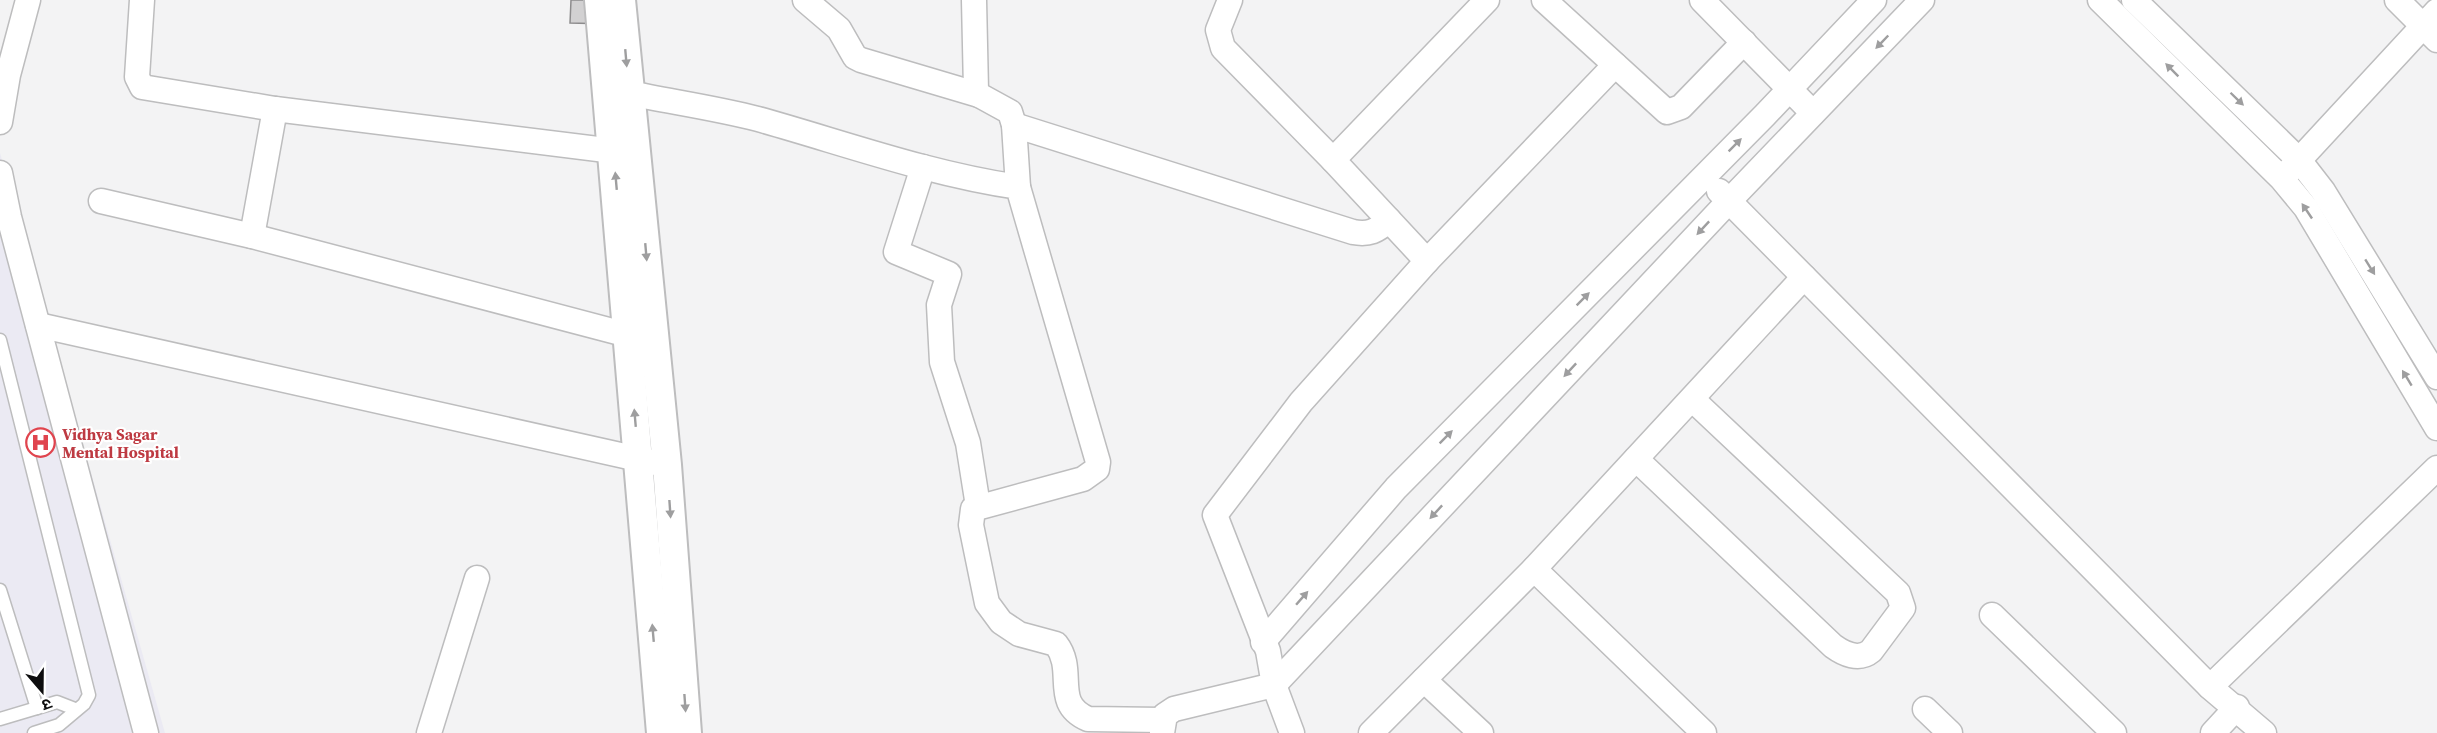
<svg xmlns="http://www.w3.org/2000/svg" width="2437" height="733" font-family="'Source Serif 4','Noto Sans Devanagari',serif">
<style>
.built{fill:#ebeaf3}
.building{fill:#d2d1d2;stroke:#8d8c8d;stroke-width:1.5}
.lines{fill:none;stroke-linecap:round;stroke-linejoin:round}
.service-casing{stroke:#bdbdbe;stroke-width:15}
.minor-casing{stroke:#bdbdbe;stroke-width:27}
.tertiary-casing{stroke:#bdbdbe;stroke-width:32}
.service{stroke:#fff;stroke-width:12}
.minor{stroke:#fff;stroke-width:24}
.tertiary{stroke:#fff;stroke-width:28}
.oneway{fill:#9e9e9f}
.labels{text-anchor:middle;stroke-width:4.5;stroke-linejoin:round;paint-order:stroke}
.health-label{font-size:16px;font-weight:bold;fill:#be3a42;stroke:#fff;text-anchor:start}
</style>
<rect width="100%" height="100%" fill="#f3f3f4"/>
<polygon class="built" points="0,153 165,733 0,733"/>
<polygon class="building" points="571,0 610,0 609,24 570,23"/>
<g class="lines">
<defs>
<g id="service">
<polyline points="0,340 89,695 84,704 59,725 34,733"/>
<polyline points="0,590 37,708"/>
<polyline points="0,719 57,702 75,709"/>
</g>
<g id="minor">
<polyline points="142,0 137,77 142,87 275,109"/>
<polyline points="805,0 839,29 855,57 861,60 979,95"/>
<polyline points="974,0 976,90 979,95 1010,112 1014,125 1018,187"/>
<polyline points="1230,0 1218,30 1223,48 1333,160"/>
<polyline points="1544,0 1667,112 1681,107 1744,42"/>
<polyline points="1702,0 1813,113"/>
<polyline points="2100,0 2282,179 2306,208 2437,428"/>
<polyline points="2134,0 2299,160 2323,191 2437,377"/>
<polyline points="2397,0 2437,40"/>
<path d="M629 93C672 102 716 108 758 119 844 143 929 174 1018 187L1098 462 1097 469 1083 479 973 509 971 525 987 603 1001 622 1019 634 1056 644C1077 671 1051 703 1088 719L1162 720"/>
<polyline points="0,122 8,75 28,0"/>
<path d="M1014 125 1353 232C1369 235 1377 231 1389 220"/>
<polyline points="923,167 896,252 949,274 939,305 942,362 968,443 978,506"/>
<polyline points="2288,172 2437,11"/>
<polyline points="0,173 9,217 146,733"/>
<polyline points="1719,191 2210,687 2264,733"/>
<polyline points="101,201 252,236 643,339"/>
<polyline points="252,236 275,109 630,153"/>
<polyline points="1427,261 1333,160 1487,0"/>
<polyline points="38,325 656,463"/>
<path d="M1636 459 1833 646C1844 654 1859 661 1871 651L1903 608 1898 593 1692 399"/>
<polyline points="1534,569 1704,733"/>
<polyline points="1992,615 2114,733"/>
<polyline points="1263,642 1396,488 1765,115 1874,0"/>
<polyline points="1424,680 1481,733"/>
<polyline points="2210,687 2437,468"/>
<polyline points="1925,709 1950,733"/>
<polyline points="429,733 477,578"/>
<polyline points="1162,733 1165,715 1174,709 1274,685 1729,201 1922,0"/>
<polyline points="1292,733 1274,685 1268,651 1215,515 1301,402 1427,261 1615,65"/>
<polyline points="1371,733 1534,569 1804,277"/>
<polyline points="2213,733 2237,707"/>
</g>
<g id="tertiary">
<polyline points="599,0 661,733"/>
<polyline points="621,0 667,465 687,733"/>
</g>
</defs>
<use href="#service" class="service-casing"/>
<use href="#minor" class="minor-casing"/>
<use href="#tertiary" class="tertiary-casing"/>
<use href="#service" class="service"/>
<use href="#minor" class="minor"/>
<use href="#tertiary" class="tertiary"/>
</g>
<defs><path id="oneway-solid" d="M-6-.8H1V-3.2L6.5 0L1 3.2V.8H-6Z" transform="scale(1.5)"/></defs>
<g class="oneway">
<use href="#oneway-solid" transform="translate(1882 42) rotate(134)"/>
<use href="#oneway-solid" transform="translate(626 58) rotate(85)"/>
<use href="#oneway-solid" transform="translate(2172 70) rotate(-135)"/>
<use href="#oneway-solid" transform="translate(2237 99) rotate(44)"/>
<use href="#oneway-solid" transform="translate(1735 145) rotate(-45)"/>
<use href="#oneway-solid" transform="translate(616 181) rotate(-95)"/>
<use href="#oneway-solid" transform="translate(2307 211) rotate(-124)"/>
<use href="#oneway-solid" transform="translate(1703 228) rotate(133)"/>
<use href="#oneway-solid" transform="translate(646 252) rotate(85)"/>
<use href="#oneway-solid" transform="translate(2370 267) rotate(58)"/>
<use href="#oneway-solid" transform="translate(1583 299) rotate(-45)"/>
<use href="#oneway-solid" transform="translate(1570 370) rotate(133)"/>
<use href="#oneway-solid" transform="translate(2407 378) rotate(-121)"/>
<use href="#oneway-solid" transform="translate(635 418) rotate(-95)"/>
<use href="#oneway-solid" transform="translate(1446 437) rotate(-45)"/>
<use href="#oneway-solid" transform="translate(670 509) rotate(86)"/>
<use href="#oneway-solid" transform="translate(1436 512) rotate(133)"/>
<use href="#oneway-solid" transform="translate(1302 598) rotate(-49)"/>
<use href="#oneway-solid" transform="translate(653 633) rotate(-95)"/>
<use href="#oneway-solid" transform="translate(685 703) rotate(86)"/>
</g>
<defs>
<symbol id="hospital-ring" viewBox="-11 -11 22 22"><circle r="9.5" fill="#fff" stroke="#e0444e" stroke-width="1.5"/><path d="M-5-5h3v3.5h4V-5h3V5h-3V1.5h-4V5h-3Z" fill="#e0444e"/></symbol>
</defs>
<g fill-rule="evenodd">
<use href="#hospital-ring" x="24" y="426" width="33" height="33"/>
</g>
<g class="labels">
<g class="health-label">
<text x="62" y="440">Vidhya Sagar<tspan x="62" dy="18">Mental Hospital</tspan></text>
</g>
</g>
<g transform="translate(42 691) rotate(160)" stroke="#ffffff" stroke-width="4.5" paint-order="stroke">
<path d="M0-4.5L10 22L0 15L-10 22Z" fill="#0d0d0e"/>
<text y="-9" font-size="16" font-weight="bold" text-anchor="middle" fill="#0d0d0e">उ</text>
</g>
</svg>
